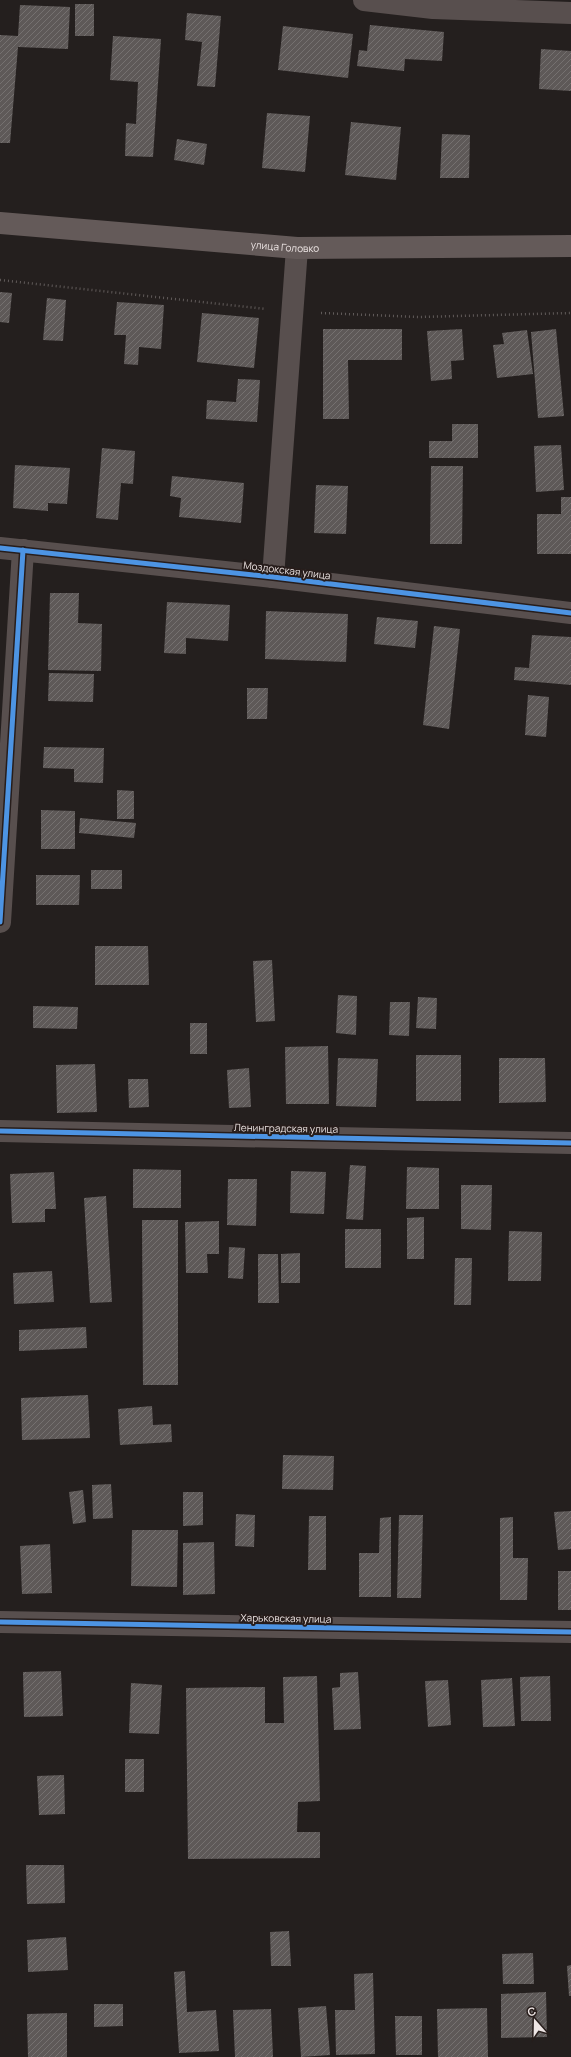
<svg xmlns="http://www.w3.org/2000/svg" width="571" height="2057" font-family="Manrope,sans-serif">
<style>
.building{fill:url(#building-hatch)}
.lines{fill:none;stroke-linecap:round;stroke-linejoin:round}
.path{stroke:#615b5a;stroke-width:2.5;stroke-dasharray:1 3;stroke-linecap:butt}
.street{stroke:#584f4e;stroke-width:22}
.secondary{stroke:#645a59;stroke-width:22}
.cycleway-casing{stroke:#271d1b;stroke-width:8}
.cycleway{stroke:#4d94e3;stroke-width:5}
.labels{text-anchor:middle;stroke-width:4;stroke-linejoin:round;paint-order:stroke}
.street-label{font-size:10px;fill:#eee6e5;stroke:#271d1b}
</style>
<defs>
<pattern id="building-hatch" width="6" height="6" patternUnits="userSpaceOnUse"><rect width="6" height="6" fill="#5e5958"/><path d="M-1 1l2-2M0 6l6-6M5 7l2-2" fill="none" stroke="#757170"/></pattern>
</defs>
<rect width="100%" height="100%" fill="#241f1e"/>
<g class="building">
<rect x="75" y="4" width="19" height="32"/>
<polygon points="20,5 70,7 68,49 18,47 10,143 0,143 0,35 18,36"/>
<polygon points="187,13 221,16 215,87 197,86 202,42 185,40"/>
<polygon points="370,25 444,32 442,61 405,59 404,71 357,66 359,50 367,51"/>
<polygon points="283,26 353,34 348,78 278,70"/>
<polygon points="113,36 161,39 153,157 125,156 126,123 136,124 138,82 110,80"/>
<polygon points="541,49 571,51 571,91 539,89"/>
<polygon points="267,113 310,116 305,172 262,168"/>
<polygon points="351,122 401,127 396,180 345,175"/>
<polygon points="442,134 470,135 469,178 440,178"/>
<polygon points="177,139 207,144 204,165 174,160"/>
<polygon points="0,292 12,293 9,323 0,322"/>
<polygon points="47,298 66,300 63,341 43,340"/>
<polygon points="117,302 164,305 161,349 139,347 138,365 124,364 126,335 114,335"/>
<polygon points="202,313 259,318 254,368 197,362"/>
<polygon points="323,329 402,329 402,360 348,360 349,419 323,419"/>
<polygon points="462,329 464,360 451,361 452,379 431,381 427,331"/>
<polygon points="556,329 564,416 538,418 531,332"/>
<polygon points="527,330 533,374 497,378 493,345 504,344 502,333"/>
<polygon points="238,379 260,380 257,422 206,419 207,400 236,402"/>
<polygon points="452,424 478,424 478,458 429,458 429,441 452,441"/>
<polygon points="561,445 564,490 536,492 534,446"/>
<polygon points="102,448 135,451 133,484 121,483 118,520 96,518"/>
<polygon points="15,465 70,468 67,504 48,503 48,511 13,508"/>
<polygon points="431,466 463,466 462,544 430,544"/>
<polygon points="172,476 244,483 241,523 179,517 181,498 170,496"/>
<polygon points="316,485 348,486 346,534 314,533"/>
<polygon points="561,497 571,497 571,554 537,554 537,514 561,514"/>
<polygon points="50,593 79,593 78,623 102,624 101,671 48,670"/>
<polygon points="167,602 230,605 228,641 186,638 186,654 164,653"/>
<polygon points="266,611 348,614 346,662 265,659"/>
<polygon points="377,617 418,621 415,648 374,644"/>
<polygon points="434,626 460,629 449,729 423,725"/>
<polygon points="532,635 571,637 571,685 514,680 515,667 529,668"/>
<polygon points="49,673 94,674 93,702 48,701"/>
<polygon points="247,688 268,688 267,719 247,719"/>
<polygon points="528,695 549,697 546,737 525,735"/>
<polygon points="44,747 104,748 103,783 74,782 74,769 43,768"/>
<polygon points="117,790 134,791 134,819 117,819"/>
<polygon points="41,810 75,811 75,849 41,849"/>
<polygon points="80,818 136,823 134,838 79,833"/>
<rect x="91" y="870" width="31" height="19"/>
<polygon points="36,875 80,875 79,905 36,905"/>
<polygon points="95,946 148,946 149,985 95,985"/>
<polygon points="272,960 275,1021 256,1022 253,961"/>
<polygon points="338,995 357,996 356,1035 336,1033"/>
<polygon points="418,997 437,998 436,1029 416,1028"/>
<polygon points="390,1002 410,1002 409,1036 389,1035"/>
<polygon points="33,1006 78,1007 77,1029 33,1028"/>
<rect x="190" y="1023" width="17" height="31"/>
<polygon points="328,1046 329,1104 286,1104 285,1047"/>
<rect x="416" y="1055" width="45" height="46"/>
<polygon points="338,1058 378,1059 376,1107 336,1106"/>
<polygon points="499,1058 545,1058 546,1102 499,1103"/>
<polygon points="95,1064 97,1112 57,1113 56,1065"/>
<polygon points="249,1068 251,1107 229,1108 227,1070"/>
<polygon points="128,1079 148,1079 149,1107 129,1108"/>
<polygon points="350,1165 366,1166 363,1220 346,1219"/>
<polygon points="407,1167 439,1168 439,1209 406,1209"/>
<polygon points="133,1169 181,1170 181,1208 133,1208"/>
<polygon points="291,1171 326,1172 324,1214 290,1213"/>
<polygon points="54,1172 56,1209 45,1209 45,1222 12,1223 10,1174"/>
<polygon points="228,1179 257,1179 256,1226 227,1225"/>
<polygon points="461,1185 492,1185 491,1230 461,1229"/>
<polygon points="106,1196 112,1302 90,1303 84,1198"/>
<polygon points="424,1217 424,1259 407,1259 407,1218"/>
<polygon points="142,1220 178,1220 178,1385 143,1385"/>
<polygon points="219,1221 219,1254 207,1254 208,1273 186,1273 185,1222"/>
<rect x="345" y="1229" width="36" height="39"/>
<polygon points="509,1231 542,1232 541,1281 508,1281"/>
<polygon points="229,1247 245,1248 243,1279 228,1278"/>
<polygon points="300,1253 300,1283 281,1283 281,1254"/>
<polygon points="258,1254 278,1254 279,1303 258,1303"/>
<polygon points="455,1258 472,1258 471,1305 454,1305"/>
<polygon points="52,1271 54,1302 14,1304 13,1273"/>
<polygon points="86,1327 87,1348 19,1351 19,1330"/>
<polygon points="88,1395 90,1438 22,1440 21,1398"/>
<polygon points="152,1406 153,1425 171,1424 172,1442 120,1445 118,1409"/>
<polygon points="283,1455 334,1456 333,1490 282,1489"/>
<polygon points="111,1484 113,1518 93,1519 92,1485"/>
<polygon points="83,1490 86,1522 73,1524 69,1492"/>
<polygon points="183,1492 203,1492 203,1525 183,1526"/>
<polygon points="571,1511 571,1549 558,1550 554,1512"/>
<polygon points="236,1514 255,1515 254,1547 235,1546"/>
<polygon points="399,1515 423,1515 421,1598 397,1598"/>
<polygon points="309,1516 326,1516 326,1570 308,1570"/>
<polygon points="391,1517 391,1597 359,1597 359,1553 379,1553 380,1518"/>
<polygon points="513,1517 513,1558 528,1558 527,1600 500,1600 500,1518"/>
<polygon points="132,1530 178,1530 177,1587 131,1586"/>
<polygon points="214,1542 215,1594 183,1595 183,1543"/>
<polygon points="50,1544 52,1593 22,1594 20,1546"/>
<rect x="558" y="1571" width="13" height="39"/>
<polygon points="61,1671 63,1716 24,1717 23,1672"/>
<polygon points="358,1672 361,1729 334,1730 332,1688 340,1687 340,1673"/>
<polygon points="317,1676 320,1801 298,1802 297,1832 320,1832 320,1858 188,1859 186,1688 265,1687 265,1723 284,1723 283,1677"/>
<polygon points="550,1676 551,1721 521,1721 520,1677"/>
<polygon points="512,1678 515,1726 483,1727 481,1680"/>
<polygon points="448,1680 451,1725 428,1727 425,1681"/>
<polygon points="131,1683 162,1685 159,1734 129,1733"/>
<rect x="125" y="1759" width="19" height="33"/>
<polygon points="64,1775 65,1814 39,1815 37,1776"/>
<polygon points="26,1865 64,1865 65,1903 27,1904"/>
<polygon points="289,1931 291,1966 271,1966 270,1932"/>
<polygon points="66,1937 68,1970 28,1972 27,1940"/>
<polygon points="533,1953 534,1984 503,1984 502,1954"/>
<polygon points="571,1965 571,1996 569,1996 567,1966"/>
<polygon points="185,1971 187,2012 216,2010 219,2051 179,2053 174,1972"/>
<polygon points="373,1973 375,2054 336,2055 335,2010 355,2010 354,1974"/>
<polygon points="546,1992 547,2037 501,2038 501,1994"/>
<polygon points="94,2004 123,2004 123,2026 94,2027"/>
<polygon points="326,2006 330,2055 301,2057 298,2008"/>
<polygon points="487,2008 488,2057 438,2057 437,2009"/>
<polygon points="271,2009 273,2057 235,2057 233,2010"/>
<polygon points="67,2013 67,2057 28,2057 27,2014"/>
<polygon points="395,2016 422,2016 422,2055 396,2055"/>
</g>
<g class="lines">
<g class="path">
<polyline points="0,280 266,309"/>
<polyline points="321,313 419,317 571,313"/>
</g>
<g class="street">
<polyline points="364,0 433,8 571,13"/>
<polyline points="0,548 273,577 571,613"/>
<polyline points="273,577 297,248"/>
<polyline points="0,922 23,550"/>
<polyline points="0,1131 571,1143"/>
<polyline points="0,1622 571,1632"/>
</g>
<path class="secondary" id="s1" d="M0 223 297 248 571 246"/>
<defs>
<g id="cycleway">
<polyline points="0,548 273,577 571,613"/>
<polyline points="0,922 23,550"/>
<polyline points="0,1131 571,1143"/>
<polyline points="0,1622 571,1632"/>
</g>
</defs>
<use href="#cycleway" class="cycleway-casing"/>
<use href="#cycleway" class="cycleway"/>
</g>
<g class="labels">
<g class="street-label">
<text dy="4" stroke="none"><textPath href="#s1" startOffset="286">улица Головко</textPath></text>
<text transform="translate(287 570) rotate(7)" y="4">Моздокская улица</text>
<text transform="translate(286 1128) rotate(1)" y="4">Ленинградская улица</text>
<text transform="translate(286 1618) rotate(1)" y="4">Харьковская улица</text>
</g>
</g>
<g transform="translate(535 2021) rotate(340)" stroke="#271d1b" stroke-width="3" paint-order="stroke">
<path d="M0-3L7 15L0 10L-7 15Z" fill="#eee6e5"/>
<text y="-6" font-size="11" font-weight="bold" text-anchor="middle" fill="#eee6e5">С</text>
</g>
</svg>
